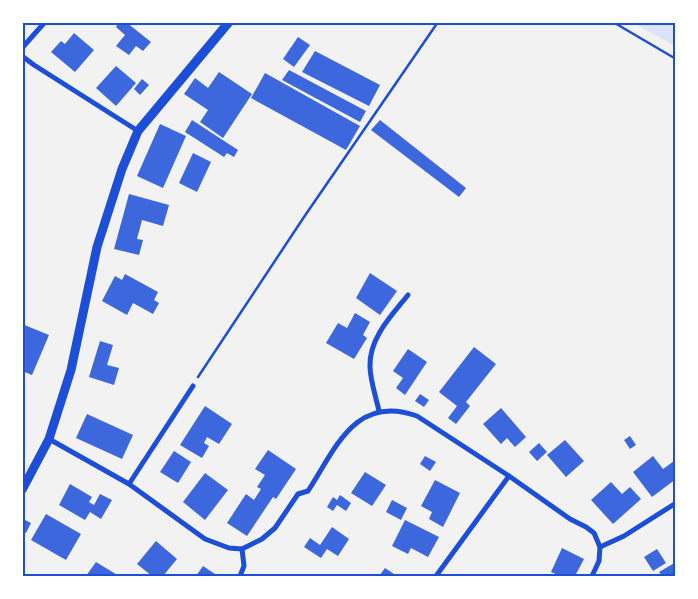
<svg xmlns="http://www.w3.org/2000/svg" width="698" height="599" font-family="'Source Sans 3',sans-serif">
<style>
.green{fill:#dbe4f7}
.building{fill:#3d67dc}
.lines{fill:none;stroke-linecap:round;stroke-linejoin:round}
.path{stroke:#1d4ed8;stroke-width:2.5}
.minor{stroke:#1d4ed8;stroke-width:5}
.secondary{stroke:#1d4ed8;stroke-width:9}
.neatline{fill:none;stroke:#1d4ed8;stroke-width:2}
</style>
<rect width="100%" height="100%" fill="#f2f2f2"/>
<polygon class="green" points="633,23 675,23 675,46"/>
<g class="building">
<polygon points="119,22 126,22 151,42 143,51 136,46 129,55 116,46 125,35 116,27"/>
<polygon points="74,33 94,50 75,72 51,52 61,41 65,44"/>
<polygon points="298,37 310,45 294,67 283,59"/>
<polygon points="315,51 380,85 369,106 302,72"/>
<polygon points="116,66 136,83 116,106 96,88"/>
<polygon points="289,70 366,111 360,122 282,80"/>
<polygon points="219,72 252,94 223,138 200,122 208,110 184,94 195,78 208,88"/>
<polygon points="265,73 360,126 346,150 251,98"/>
<polygon points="142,79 149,85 140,95 134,89"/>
<polygon points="192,120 238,150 234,157 227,153 224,157 185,132"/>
<polygon points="380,120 466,188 459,197 371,130"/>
<polygon points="160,124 186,136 163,188 137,176"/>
<polygon points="193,153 211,162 197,192 179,183"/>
<polygon points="129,194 169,205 163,226 142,220 137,239 143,240 139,255 114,249"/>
<polygon points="370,273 397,291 380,315 356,298"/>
<polygon points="125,274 158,292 154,300 159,303 153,314 133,303 127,315 102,301 115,276 122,280"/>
<polygon points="355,313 370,322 363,335 367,338 354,359 326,343 338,323 347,328"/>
<polygon points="22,324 49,335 32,375 22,371"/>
<polygon points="100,341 113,345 107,365 119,368 114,385 89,377"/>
<polygon points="474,347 496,364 466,402 470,406 456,424 448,418 457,406 439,392"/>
<polygon points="408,349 427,362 405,395 396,388 403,378 393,371"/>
<polygon points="420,394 429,400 424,407 415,401"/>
<polygon points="205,406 232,424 219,444 207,437 204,443 209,446 202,458 180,445"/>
<polygon points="501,408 526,437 515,447 507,438 501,444 483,424"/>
<polygon points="87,414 133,435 122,459 76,438"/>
<polygon points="630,436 636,445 630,449 624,440"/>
<polygon points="565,440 584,461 566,477 547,455"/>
<polygon points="539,443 547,452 537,461 529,452"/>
<polygon points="268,450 296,469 276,499 273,497 247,536 227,523 246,494 254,500 261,489 257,487 265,475 255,469"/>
<polygon points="174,451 191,462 178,483 160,472"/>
<polygon points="425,456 436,462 430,471 420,464"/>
<polygon points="653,456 663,469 674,461 676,464 676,479 652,497 633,472"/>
<polygon points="365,472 386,485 372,506 351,493"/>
<polygon points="205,473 228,490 205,520 183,502"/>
<polygon points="435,480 460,493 443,527 429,519 432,512 421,506"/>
<polygon points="611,482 622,494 630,487 641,499 613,524 591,500"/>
<polygon points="70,484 92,497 89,502 94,505 100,494 112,500 101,519 90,512 85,520 59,505"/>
<polygon points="340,495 351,503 346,511 337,505 333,511 327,507 333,497 337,500"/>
<polygon points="392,500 407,508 401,520 386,512"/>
<polygon points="46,514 81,534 66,560 31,540"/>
<polygon points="25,520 31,523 26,533 22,531 22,525"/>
<polygon points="405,520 439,537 428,557 411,548 408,554 392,546"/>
<polygon points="332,527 349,539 338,556 327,549 321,558 304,547 310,538 320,545"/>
<polygon points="156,541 177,559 163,576 152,576 137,564"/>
<polygon points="562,548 584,559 575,576 560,576 551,572"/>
<polygon points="657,549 666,563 653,571 644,557"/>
<polygon points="96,562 119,576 86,576"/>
<polygon points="676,562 676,576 662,576 659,572"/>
<polygon points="203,566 218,576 196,576"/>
<polygon points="385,568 397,576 379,576"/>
</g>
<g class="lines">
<g class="path">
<polyline points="613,22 676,59"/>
<polyline points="198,377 304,217 438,22"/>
</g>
<g class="minor">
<polyline points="22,48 45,22"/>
<polyline points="22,56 34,65 138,131"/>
<path d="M379 411C376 397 370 380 370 366 369 338 392 315 408 295"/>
<path d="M49 439 129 484 205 539 229 548 242 549 262 539 275 528 298 494 308 491C336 448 355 394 417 416L509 476 570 519 586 527 594 533 600 547"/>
<polyline points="129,484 193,386"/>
<polyline points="240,576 244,566 242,549"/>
<polyline points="436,576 509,476"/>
<polyline points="592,576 599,561 600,547 624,536 676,503"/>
</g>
<polyline class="secondary" points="22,490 49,439 71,370 97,247 122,169 138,131 229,22"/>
</g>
<rect width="698" height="599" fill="none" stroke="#ffffff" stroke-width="48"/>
<rect x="24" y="24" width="650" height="551" class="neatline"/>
</svg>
